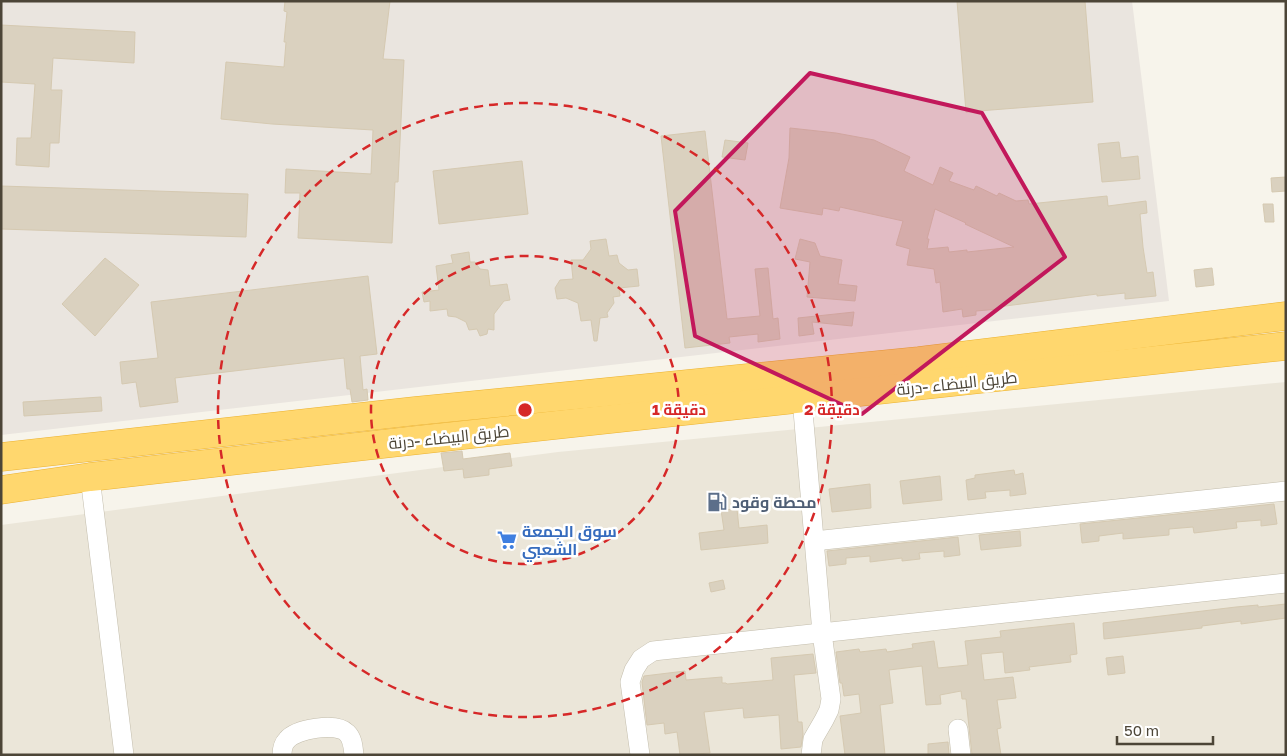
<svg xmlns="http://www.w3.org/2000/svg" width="1287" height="756" font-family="'Golos Text',Cairo,sans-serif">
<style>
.residential{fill:#ebe6d9}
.industrial{fill:#eae5df}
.building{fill:#dad1bf;stroke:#d5c9b1;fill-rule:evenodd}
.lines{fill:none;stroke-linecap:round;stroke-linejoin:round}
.minor-casing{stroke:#c3bdac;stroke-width:20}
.highway-casing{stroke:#ecb22f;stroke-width:29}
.minor{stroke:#fff;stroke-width:19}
.highway{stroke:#ffd76e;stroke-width:28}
.marked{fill:#c2185b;fill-opacity:0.2;stroke:#c2185b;stroke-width:4;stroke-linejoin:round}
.ring{fill:none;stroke:#d62828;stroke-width:2.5;stroke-dasharray:9 6}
.labels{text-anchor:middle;stroke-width:5;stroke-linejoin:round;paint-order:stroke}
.street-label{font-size:16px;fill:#4c4537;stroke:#fff}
.service-label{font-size:16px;font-weight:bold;fill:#4e5e75;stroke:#fff;text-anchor:start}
.shop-label{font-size:16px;font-weight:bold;fill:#366cbe;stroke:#fff;text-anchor:start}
.centre{fill:#d62828;stroke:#fff;stroke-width:2.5}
.ring-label{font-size:15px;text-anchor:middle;font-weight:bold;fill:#d62828;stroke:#fff;stroke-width:5;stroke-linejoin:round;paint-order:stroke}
</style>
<rect width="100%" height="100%" fill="#f7f4eb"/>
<polygon class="residential" points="1286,382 1286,755 1,755 1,525 558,452"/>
<polygon class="industrial" points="1,1 1132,1 1169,301 1,435"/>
<g class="building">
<polygon points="285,1 390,1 383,59 404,60 398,182 395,182 392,243 298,238 300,193 285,193 286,169 371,174 373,130 272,124 221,119 226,62 284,67 286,42 284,42 287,12 284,11"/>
<polygon points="957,1 1085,1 1093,102 966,112"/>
<polygon points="1,25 135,32 134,63 53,58 51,90 62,90 59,143 50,143 49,167 16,165 17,138 31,138 35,84 1,82"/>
<path d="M790 128 836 133 874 140 910 157 904 171 933 185 940 167 953 173 949 181 974 190 976 186 997 196 999 193 1016 201 1028 200 1029 204 1107 196 1108 206 1146 201 1147 213 1140 214 1143 247 1147 273 1153 272 1156 296 1125 299V293L1097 296V294L998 307 999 309 976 311V315L963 317 962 309 943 312 940 282 936 283 934 269 907 265 910 249 896 245 903 221 840 207 839 211 823 208 822 215 780 208 789 158ZM935 209 966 223 965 224 1014 247 967 252V250L949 252 948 247 927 249 929 239H927Z"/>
<polygon points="705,131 727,319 760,316 755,269 768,268 773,319 778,318 780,339 758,342 758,334 729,337 730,343 685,348 661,136"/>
<polygon points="725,140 748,143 745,160 722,157"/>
<polygon points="1119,142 1121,158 1138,156 1140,179 1102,182 1098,144"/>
<polygon points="522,161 528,214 439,224 433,171"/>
<polygon points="1286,177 1286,191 1272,192 1271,178"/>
<polygon points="1,186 248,194 246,237 1,229"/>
<polygon points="1263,204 1273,204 1274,222 1265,222"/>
<polygon points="606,239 609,256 617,255 619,263 628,270 637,269 639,286 619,288 620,296 613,297 614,303 607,313 608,317 600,318 597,341 594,341 591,320 581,321 578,303 566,298 557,299 555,288 560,280 573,279 571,260 583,260 591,249 590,241"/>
<polygon points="800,239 815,243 820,256 842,260 838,284 857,286 855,301 807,297 810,262 795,259"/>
<polygon points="469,252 470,262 475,262 480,269 488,270 490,286 507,284 510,300 504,301 494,314 494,330 488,329 487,334 480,336 477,329 469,330 466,322 456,317 448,316 447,309 430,311 430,301 424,302 422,292 439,290 436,266 453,263 451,255"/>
<polygon points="105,258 139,285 95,336 62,304"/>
<polygon points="1212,268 1214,285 1196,287 1194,270"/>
<polygon points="368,276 377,354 360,356 363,390 367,389 368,400 352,402 350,389 347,389 344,358 175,378 178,402 140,407 136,382 122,384 120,362 158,358 151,302"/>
<polygon points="854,312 852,326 812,322 814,334 799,336 798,318"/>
<polygon points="101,397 102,411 24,416 23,402"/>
<polygon points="462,451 463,459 510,453 512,466 489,469 489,475 464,478 463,469 444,471 441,453"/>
<polygon points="1014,470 1015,475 1023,473 1026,494 1010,496 1010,490 985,492 986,498 968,500 966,480 975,478 975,475"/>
<polygon points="940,476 942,500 903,504 900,481"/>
<polygon points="870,484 871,508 832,512 829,489"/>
<polygon points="1274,504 1277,524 1261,526 1261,520 1236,522 1237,528 1194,533 1193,527 1169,529 1169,535 1123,539 1123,533 1099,536 1099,541 1082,543 1080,524"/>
<polygon points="737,509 739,528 767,525 768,543 701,550 699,533 724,530 721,510"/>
<polygon points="1020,531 1021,546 981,550 979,535"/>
<polygon points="958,537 960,555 944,557 944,551 919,553 920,559 902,561 902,558 870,562 870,556 846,558 846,564 829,566 827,551"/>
<polygon points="723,580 725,589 711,592 709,583"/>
<polygon points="1286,604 1286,618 1241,624 1241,621 1202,626 1202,628 1104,639 1103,623 1236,607 1258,605 1258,607"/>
<polygon points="1074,623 1077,654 1070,655 1071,662 1029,667 1030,670 1005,673 1003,652 981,654 984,680 1013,677 1016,698 997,700 1001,728 997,729 1001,755 972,755 966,699 962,699 961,691 940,695 941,704 926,705 922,666 889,670 893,703 880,705 885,755 845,755 840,716 861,713 859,694 844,696 842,683 840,683 836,652 859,649 860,652 886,649 887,652 913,648 912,644 934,641 938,668 968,665 965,641 1001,637 1000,631"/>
<polygon points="813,654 816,673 794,675 798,722 802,722 803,734 801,747 781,749 779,715 744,718 743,708 704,712 710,753 680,755 677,732 665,734 664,723 647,725 642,682 644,676 685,671 686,680 722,677 722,683 726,683 727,684 773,680 771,658"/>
<polygon points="1123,656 1125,673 1108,675 1106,658"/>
<polygon points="948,742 949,755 928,755 928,744"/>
</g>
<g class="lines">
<defs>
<g id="minor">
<polyline points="802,399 822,633 831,699 829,710 824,720 813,739 811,755"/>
<polyline points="90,477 124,755"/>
<polyline points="814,541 1286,491"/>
<polyline points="958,729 961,755"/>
<path d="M282 755C282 750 283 744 287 740 296 729 336 722 347 733 353 739 353 747 354 755"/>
<polyline points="640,755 630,682 634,670 641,659 653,651 1286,583"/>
</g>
<g id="highway">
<polyline points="1,457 415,411 919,361 1286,316"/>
<polyline points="1,490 90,477 418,440 1286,346"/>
</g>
</defs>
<use href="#minor" class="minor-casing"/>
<use href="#highway" class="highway-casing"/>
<use href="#minor" class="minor"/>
<use href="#highway" class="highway"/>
</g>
<path class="marked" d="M810 73 982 113 1065 257 862 414 695 336 675 211Z"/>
<g class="ring">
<circle cx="525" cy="410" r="154"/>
<circle cx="525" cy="410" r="307"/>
</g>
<defs>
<symbol id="fuel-bare" viewBox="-9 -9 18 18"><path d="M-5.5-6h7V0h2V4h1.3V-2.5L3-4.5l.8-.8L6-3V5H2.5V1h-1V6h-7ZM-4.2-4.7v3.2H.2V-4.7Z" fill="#5c6f8a" stroke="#fff" stroke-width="2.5" paint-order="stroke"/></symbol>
<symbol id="supermarket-bare" viewBox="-9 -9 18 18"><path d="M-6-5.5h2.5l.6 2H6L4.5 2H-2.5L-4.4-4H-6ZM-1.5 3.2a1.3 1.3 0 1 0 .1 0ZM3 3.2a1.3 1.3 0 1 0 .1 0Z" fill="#3f7fe0" stroke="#fff" stroke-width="2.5" paint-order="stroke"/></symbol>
</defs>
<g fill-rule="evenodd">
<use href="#fuel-bare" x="703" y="488" width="28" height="28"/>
<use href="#supermarket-bare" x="493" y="526" width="28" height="28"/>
</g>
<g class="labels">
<g class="street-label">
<text transform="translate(957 383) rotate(-6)" y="6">طريق البيضاء -درنة</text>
<text transform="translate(449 437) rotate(-6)" y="6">طريق البيضاء -درنة</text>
</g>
<g class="service-label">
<text x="732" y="508">محطة وقود</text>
</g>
<g class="shop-label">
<text x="522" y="537">سوق الجمعة<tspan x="522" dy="18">الشعبي</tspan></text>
</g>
</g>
<circle cx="525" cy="410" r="8" class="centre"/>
<g class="ring-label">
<text x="679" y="415">1 دقيقة</text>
<text x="832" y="415">2 دقيقة</text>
</g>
<rect width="1287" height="756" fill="none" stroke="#4c4537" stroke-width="5"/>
<path d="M1117 736v8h96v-8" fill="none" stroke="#4c4537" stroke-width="2.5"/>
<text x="1124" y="736" font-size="15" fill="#4c4537" stroke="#ffffff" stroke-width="4" paint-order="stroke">50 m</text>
</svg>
